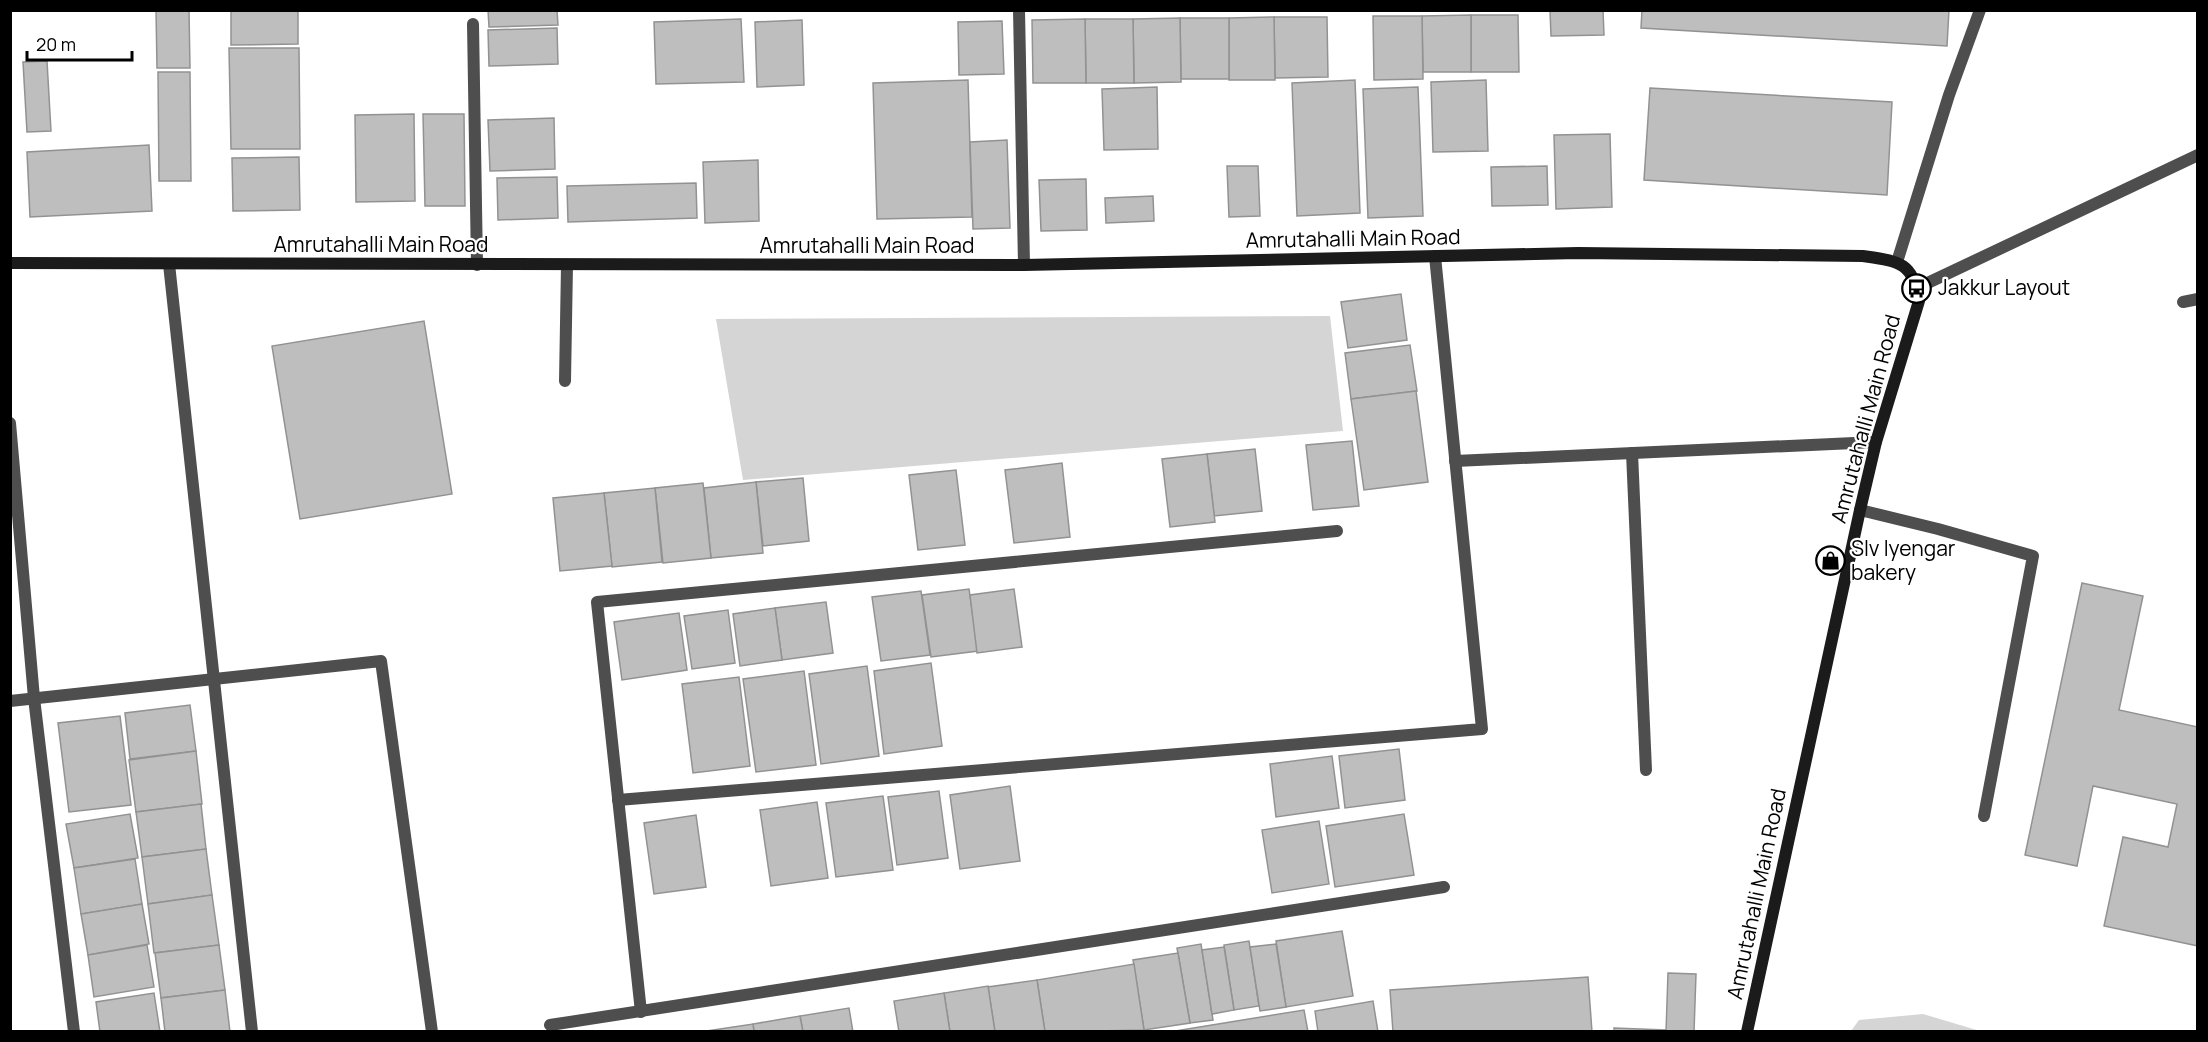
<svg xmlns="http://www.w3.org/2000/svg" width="2208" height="1042" font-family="Manrope,sans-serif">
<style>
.green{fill:#d5d5d5}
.building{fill:#bebebe;stroke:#929292;stroke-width:1.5}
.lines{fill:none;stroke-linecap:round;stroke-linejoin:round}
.lane{stroke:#4e4e4e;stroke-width:12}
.street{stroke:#4e4e4e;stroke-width:12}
.secondary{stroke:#1b1b1b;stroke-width:12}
.labels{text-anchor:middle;stroke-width:4.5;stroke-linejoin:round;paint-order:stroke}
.street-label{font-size:21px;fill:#000;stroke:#fff}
.poi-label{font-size:21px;fill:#000;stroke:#fff;text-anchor:start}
</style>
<rect width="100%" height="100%" fill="#fff"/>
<g class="green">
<polygon points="1330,316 1343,431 743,480 716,319"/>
<polygon points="1923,1014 1980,1031 1851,1031 1859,1020"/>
</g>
<g class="building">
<polygon points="156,10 189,10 190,68 157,68"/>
<polygon points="231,10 298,10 298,44 231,45"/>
<polygon points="488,10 557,10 558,25 489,27"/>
<polygon points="1550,10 1603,10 1604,35 1551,36"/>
<polygon points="1642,10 1949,10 1947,46 1641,28"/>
<polygon points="1471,15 1518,15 1519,72 1471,72"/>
<polygon points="1471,15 1471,72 1423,72 1422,16"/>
<polygon points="1373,16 1422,16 1423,79 1374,80"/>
<polygon points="1274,17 1327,17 1328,77 1275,78"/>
<polygon points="1274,17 1275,80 1229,80 1229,18"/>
<polygon points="1180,18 1229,18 1229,79 1181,79"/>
<polygon points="1180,18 1181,82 1134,83 1133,19"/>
<polygon points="741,19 744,82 656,84 654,22"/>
<polygon points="1085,19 1133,19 1134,83 1086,83"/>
<polygon points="1085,19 1086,83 1033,83 1032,20"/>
<polygon points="802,20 804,85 757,87 755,22"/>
<polygon points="1002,21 1004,74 959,75 958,22"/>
<polygon points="557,28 558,64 489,66 488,30"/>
<polygon points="229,48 299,48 300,149 231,149"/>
<polygon points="47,61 51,131 27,132 23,62"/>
<polygon points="158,72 190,72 191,181 159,181"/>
<polygon points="968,80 972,217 877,219 873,83"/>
<polygon points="1355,80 1360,213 1297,216 1292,83"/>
<polygon points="1486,80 1488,151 1433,152 1431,82"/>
<polygon points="1157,87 1158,149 1104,150 1102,89"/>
<polygon points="1418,87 1423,216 1368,218 1363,89"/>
<polygon points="1650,88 1892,102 1887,195 1644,180"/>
<polygon points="414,114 415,201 356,202 355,115"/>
<polygon points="423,114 464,114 465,206 425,206"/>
<polygon points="554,118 555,169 490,171 488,120"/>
<polygon points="1610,134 1612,207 1556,209 1554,135"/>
<polygon points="1007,140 1010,228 973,229 970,142"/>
<polygon points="149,145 152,211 30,217 27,152"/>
<polygon points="299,157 300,210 233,211 232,158"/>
<polygon points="758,160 759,221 705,223 703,162"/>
<polygon points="1227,166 1258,166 1260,216 1229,217"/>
<polygon points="1547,166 1548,205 1492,206 1491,167"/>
<polygon points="557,177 558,218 498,220 497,178"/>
<polygon points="1086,179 1087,230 1041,231 1039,180"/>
<polygon points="696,183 697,218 568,222 567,186"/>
<polygon points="1153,196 1154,221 1106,223 1105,198"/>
<polygon points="1401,294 1407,340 1348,348 1341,302"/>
<polygon points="424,321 452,494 300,519 272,346"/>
<polygon points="1410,345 1417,391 1351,399 1345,353"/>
<polygon points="1416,391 1428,482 1364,490 1351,399"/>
<polygon points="1352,441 1359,506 1313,510 1306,445"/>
<polygon points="1255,449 1262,511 1214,516 1207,454"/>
<polygon points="1207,454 1215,522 1170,527 1162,459"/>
<polygon points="1062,463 1070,537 1014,543 1005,470"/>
<polygon points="956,470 965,545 918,550 909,475"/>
<polygon points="803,478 809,541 763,546 756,482"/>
<polygon points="756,482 763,553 711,558 704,488"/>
<polygon points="703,483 711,558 663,563 655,488"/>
<polygon points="655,488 662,562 612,567 604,493"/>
<polygon points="604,493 612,566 560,571 553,498"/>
<polygon points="2082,583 2143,596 2119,710 2198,727 2198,946 2104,926 2123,837 2168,847 2177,804 2093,786 2077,866 2025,855"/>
<polygon points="969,589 978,651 931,657 922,595"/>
<polygon points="1014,589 1022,647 977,653 970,595"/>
<polygon points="921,591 930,655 881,661 872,597"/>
<polygon points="826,602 833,653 782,660 775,608"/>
<polygon points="775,608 782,660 740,666 733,614"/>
<polygon points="728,610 735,663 692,669 684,616"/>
<polygon points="679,613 687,670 622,680 614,622"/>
<polygon points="931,663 942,746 884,754 874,671"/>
<polygon points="867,666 879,756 821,764 809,674"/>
<polygon points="804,671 816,765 756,772 743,679"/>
<polygon points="739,677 750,766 693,773 682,684"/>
<polygon points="190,705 196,751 130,759 125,713"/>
<polygon points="120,716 131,805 69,812 58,723"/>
<polygon points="1399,749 1405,800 1345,808 1339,756"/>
<polygon points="196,751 202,804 136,812 129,760"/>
<polygon points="1332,756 1339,808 1276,817 1270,764"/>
<polygon points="1010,786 1020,861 960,869 950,795"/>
<polygon points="939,791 948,858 897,865 888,797"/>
<polygon points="883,796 893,870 836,877 826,803"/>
<polygon points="817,802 828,878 771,886 760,810"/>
<polygon points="201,804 206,849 142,857 136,812"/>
<polygon points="130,814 138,858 74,868 66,824"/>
<polygon points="1404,814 1414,875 1335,887 1326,826"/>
<polygon points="696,815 706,887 654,894 644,823"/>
<polygon points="1319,821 1329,884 1272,893 1262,830"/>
<polygon points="206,849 212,895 148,904 142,857"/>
<polygon points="135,859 142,904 81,914 74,868"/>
<polygon points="212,895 219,945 154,953 148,904"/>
<polygon points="142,904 149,944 88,955 81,914"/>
<polygon points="1342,931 1353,996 1286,1007 1276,941"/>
<polygon points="1249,941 1259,1006 1234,1010 1224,945"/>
<polygon points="1201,944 1213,1020 1190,1023 1177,948"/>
<polygon points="1276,944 1286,1007 1260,1011 1250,947"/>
<polygon points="147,945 154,987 94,997 88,955"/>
<polygon points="219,945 225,990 161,998 155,953"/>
<polygon points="1224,947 1234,1010 1212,1014 1202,950"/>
<polygon points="1178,953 1190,1023 1144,1030 1133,960"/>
<polygon points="1134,964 1144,1030 1045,1032 1037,980"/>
<polygon points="1668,973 1696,974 1694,1032 1666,1032"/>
<polygon points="1588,977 1592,1032 1393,1032 1390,990"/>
<polygon points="1037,980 1045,1032 995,1032 988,987"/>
<polygon points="988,986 995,1032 950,1032 944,993"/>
<polygon points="225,990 230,1032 165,1032 161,998"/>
<polygon points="154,993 160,1032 100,1032 96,1002"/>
<polygon points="944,993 950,1032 899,1032 894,1001"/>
<polygon points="1373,1001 1378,1032 1318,1032 1315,1011"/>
<polygon points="849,1008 853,1032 803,1032 800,1016"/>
<polygon points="1304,1010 1308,1032 1169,1032"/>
<polygon points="800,1016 803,1032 754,1032 753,1024"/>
<polygon points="753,1024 754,1032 707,1032 707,1031"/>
<polygon points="1614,1028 1666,1030 1666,1032 1614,1032"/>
</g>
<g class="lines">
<g class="lane">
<polyline points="565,381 567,265"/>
<polyline points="1860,510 1938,529 2033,556 1984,816"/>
</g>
<g class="street">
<polyline points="1019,10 1024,265"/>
<polyline points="473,24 477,265"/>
<polyline points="1897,262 1949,95 1980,10"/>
<polyline points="169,264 252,1032"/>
<polyline points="1917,288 2198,155"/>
<polyline points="2183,302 2198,299"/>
<polyline points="10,423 34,698 74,1032"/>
<polyline points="1632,453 1646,770"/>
<polyline points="1455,461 1876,442"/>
<polyline points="10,701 381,661 432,1032"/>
<polyline points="618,800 1482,729 1435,256"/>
<polyline points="641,1012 597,602 1337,531"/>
<polyline points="550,1025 1444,887"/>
</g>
<path class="secondary" d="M10 263 1024 265 1578 253 1863 256C1898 261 1914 262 1919 301L1876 442 1860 510 1747 1032"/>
</g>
<defs>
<symbol id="bus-ring" viewBox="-11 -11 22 22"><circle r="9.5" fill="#fff" stroke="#000" stroke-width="1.5"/><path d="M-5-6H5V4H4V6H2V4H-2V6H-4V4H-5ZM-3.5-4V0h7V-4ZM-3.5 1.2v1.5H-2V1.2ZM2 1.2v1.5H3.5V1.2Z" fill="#000"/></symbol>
<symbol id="shop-ring" viewBox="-11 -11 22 22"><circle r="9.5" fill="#fff" stroke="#000" stroke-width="1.5"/><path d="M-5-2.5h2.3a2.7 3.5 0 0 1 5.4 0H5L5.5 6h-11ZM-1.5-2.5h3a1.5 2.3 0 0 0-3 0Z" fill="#000"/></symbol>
</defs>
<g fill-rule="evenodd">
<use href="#bus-ring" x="1900" y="272" width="33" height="33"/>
<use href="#shop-ring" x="1814" y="544" width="33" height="33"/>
</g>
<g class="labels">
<g class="street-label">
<text transform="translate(1353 239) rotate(-1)" y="7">Amrutahalli Main Road</text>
<text x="381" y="252">Amrutahalli Main Road</text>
<text x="867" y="253">Amrutahalli Main Road</text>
<text transform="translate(1866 419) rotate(-75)" y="7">Amrutahalli Main Road</text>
<text transform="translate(1757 894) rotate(-78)" y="7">Amrutahalli Main Road</text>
</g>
<g class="poi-label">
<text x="1938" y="295">Jakkur Layout</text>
<text x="1851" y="556">Slv Iyengar<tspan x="1851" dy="24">bakery</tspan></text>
</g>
</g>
<rect width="2208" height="1042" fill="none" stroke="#000000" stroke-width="24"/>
<path d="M27 51v9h105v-9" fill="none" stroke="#000000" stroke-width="3"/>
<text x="36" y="51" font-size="18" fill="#000000" stroke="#ffffff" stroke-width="4.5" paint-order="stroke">20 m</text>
</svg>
